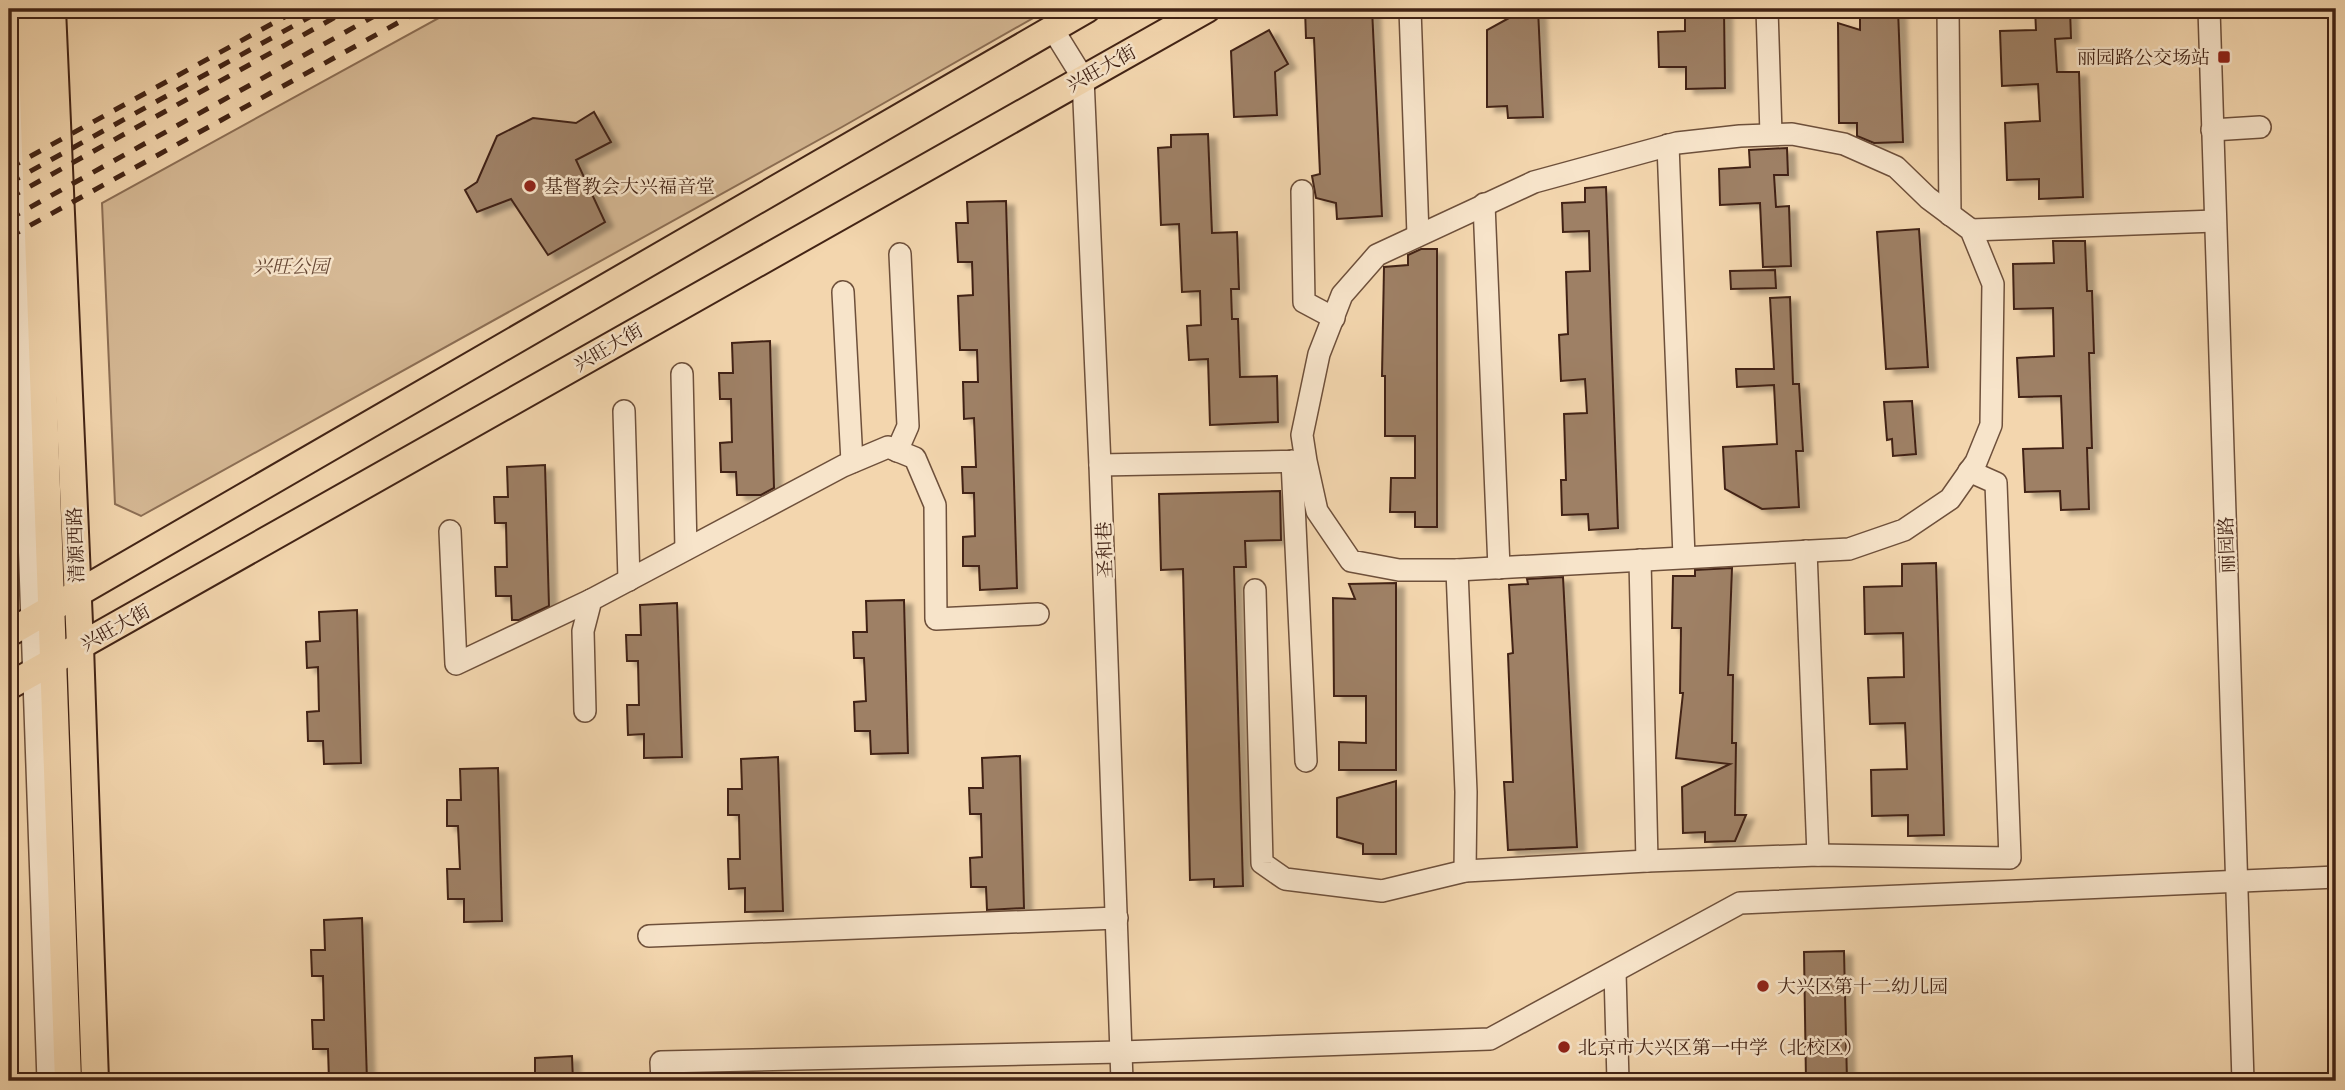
<svg xmlns="http://www.w3.org/2000/svg" width="2345" height="1090" font-family="'IM FELL English','Noto Serif SC',serif">
<style>
.green{fill:#d5b894;stroke:#8c6e54;stroke-width:2}
.building{fill:#9e8065;stroke:#422315;stroke-width:2;filter:url(#shadow)}
.lines{fill:none;stroke-linecap:round;stroke-linejoin:round}
.minor-casing{stroke:#6e503b;stroke-width:24}
.major-casing{stroke:#422315;stroke-width:30}
.minor{stroke:#f7e4ca;stroke-width:21}
.major{stroke:#f3d6ae;stroke-width:26}
.rail{stroke:#422315;stroke-width:5;stroke-dasharray:12 12;stroke-linecap:butt}
.poi-dot{fill:#8f2418;stroke:#f7e4ca;stroke-width:2.5}
.labels{text-anchor:middle;stroke-width:5;stroke-linejoin:round;paint-order:stroke}
.poi-label{font-size:19px;fill:#422315;stroke:#f7e4ca;text-anchor:start}
.street-label{font-size:19px;fill:#422315;stroke:#f7e4ca}
.park-label{font-size:19px;font-style:italic;fill:#674835;stroke:#f7e4ca}
</style>
<defs>
<filter id="shadow"><feDropShadow dx="8" dy="4.5" stdDeviation="2" flood-color="#0004"/></filter>
</defs>
<rect width="100%" height="100%" fill="#f3d6ae"/>
<filter id="stains"><feTurbulence type="fractalNoise" baseFrequency=".00286" numOctaves="4"/><feColorMatrix values="0 0 0 0 .2 0 0 0 0 .09 0 0 0 0 .02 0 0 0 .5 -.17"/></filter>
<radialGradient id="worn" r=".72"><stop offset=".6" stop-color="#630" stop-opacity="0"/><stop offset="1" stop-color="#630" stop-opacity=".3"/></radialGradient>
<g class="green">
<polygon points="455,9 1049,9 842,127 141,516 115,504 102,203"/>
<polygon points="9,290 13,453 9,461"/>
</g>
<g class="building">
<polygon points="1305,9 1372,9 1382,216 1337,219 1336,203 1316,198 1312,176 1320,174 1314,38 1306,38"/>
<polygon points="1510,9 1538,9 1543,117 1508,118 1507,106 1487,107 1487,30 1509,18"/>
<polygon points="1685,9 1724,9 1725,88 1686,89 1686,67 1659,67 1658,32 1685,31"/>
<polygon points="1860,9 1898,9 1903,142 1874,143 1857,136 1857,123 1839,123 1838,23 1860,30"/>
<polygon points="2035,9 2070,9 2071,38 2055,39 2057,72 2079,72 2083,197 2039,199 2039,179 2007,180 2005,123 2040,121 2038,84 2002,86 2000,31 2036,30"/>
<polygon points="1269,30 1288,64 1275,72 1277,115 1234,117 1231,51"/>
<polygon points="594,112 611,142 576,160 605,222 548,255 511,199 477,212 465,190 477,182 497,136 533,118 576,123"/>
<polygon points="1208,134 1212,233 1237,232 1239,289 1231,289 1232,319 1238,319 1240,377 1277,376 1278,422 1210,425 1208,359 1189,360 1187,326 1201,325 1200,291 1182,292 1179,224 1161,225 1158,148 1171,147 1171,135"/>
<polygon points="1787,148 1788,175 1774,175 1776,207 1789,206 1791,266 1763,267 1760,203 1720,205 1719,169 1750,167 1749,150"/>
<polygon points="1606,187 1618,528 1589,530 1588,514 1562,515 1561,480 1566,480 1564,414 1587,413 1585,379 1561,381 1559,335 1568,334 1566,272 1590,271 1589,231 1563,232 1562,203 1585,202 1585,188"/>
<polygon points="1006,201 1017,588 980,590 979,566 963,566 963,537 975,536 974,493 963,493 962,467 976,467 974,418 964,419 963,382 978,382 977,350 960,350 958,296 973,295 972,262 958,262 956,223 968,223 967,202"/>
<polygon points="1919,229 1928,367 1886,369 1877,232"/>
<polygon points="2053,241 2085,241 2087,291 2092,291 2094,353 2089,353 2092,448 2087,448 2089,509 2061,510 2060,491 2025,492 2023,449 2063,448 2061,396 2019,397 2017,358 2054,356 2053,308 2014,309 2013,264 2054,263"/>
<polygon points="1421,249 1437,249 1437,527 1415,527 1415,512 1390,512 1391,478 1415,478 1415,436 1385,436 1385,376 1382,376 1384,267 1408,265 1408,255"/>
<polygon points="1775,270 1776,288 1731,289 1730,271"/>
<polygon points="1790,297 1793,384 1799,384 1803,451 1796,451 1799,507 1762,509 1725,489 1723,447 1777,444 1774,385 1737,387 1736,369 1774,369 1770,298"/>
<polygon points="770,341 774,488 761,495 737,495 736,472 721,472 720,443 732,442 731,399 720,399 719,373 733,373 732,343"/>
<polygon points="1912,401 1916,454 1893,456 1892,439 1887,440 1884,402"/>
<polygon points="545,465 549,606 519,620 512,620 511,596 496,596 495,567 507,567 506,523 495,523 494,497 508,497 507,467"/>
<polygon points="1280,491 1281,540 1245,541 1246,567 1234,567 1243,886 1214,887 1214,879 1190,880 1183,569 1161,570 1159,494"/>
<polygon points="1936,563 1944,835 1908,836 1908,815 1872,816 1871,770 1907,769 1905,723 1870,724 1868,678 1904,677 1903,633 1865,634 1864,587 1902,586 1902,564"/>
<polygon points="1732,568 1728,675 1733,675 1732,743 1736,743 1735,815 1746,815 1735,841 1705,842 1705,832 1683,833 1682,787 1730,764 1676,758 1683,693 1680,693 1681,628 1672,628 1673,576 1695,576 1695,570"/>
<polygon points="1563,577 1577,847 1508,850 1504,782 1513,782 1508,654 1513,653 1509,585 1528,584 1527,579"/>
<polygon points="1396,583 1396,770 1339,770 1339,742 1366,743 1366,696 1334,696 1333,598 1355,599 1349,584"/>
<polygon points="904,600 908,753 871,754 870,731 855,731 854,702 866,701 864,658 854,658 853,632 867,632 866,601"/>
<polygon points="677,603 682,757 644,758 644,734 628,735 627,705 639,705 638,661 627,661 626,635 641,635 640,605"/>
<polygon points="357,610 361,763 324,764 323,741 308,741 307,712 319,711 318,667 307,668 306,642 320,641 319,612"/>
<polygon points="1020,756 1024,908 987,910 986,887 971,887 970,858 982,857 981,814 970,814 969,788 983,788 982,758"/>
<polygon points="778,757 783,911 745,912 745,888 729,889 728,859 740,859 739,815 728,815 728,789 742,789 741,759"/>
<polygon points="498,768 502,921 464,922 464,899 448,899 447,869 460,869 458,826 447,826 447,800 461,800 460,769"/>
<polygon points="1396,781 1396,854 1363,854 1363,844 1337,837 1337,798"/>
<polygon points="362,918 367,1081 329,1081 328,1049 313,1049 312,1020 324,1020 323,976 312,976 311,950 325,950 324,920"/>
<polygon points="1844,951 1847,1081 1806,1081 1804,952"/>
<polygon points="572,1056 573,1081 535,1081 535,1058"/>
</g>
<g class="lines">
<defs>
<g id="minor">
<polyline points="1410,9 1418,235"/>
<polyline points="1767,9 1771,134"/>
<polyline points="1948,9 1950,215"/>
<polyline points="2209,9 2243,1081"/>
<polyline points="1052,28 1083,78 1100,465 1122,1081"/>
<polyline points="9,38 25,423 48,1081"/>
<polyline points="2212,130 2260,127"/>
<polyline points="1668,145 1684,557"/>
<polyline points="1302,191 1304,302 1334,318"/>
<polyline points="1484,204 1499,568"/>
<polyline points="1971,230 2215,221"/>
<polyline points="843,292 852,462"/>
<polyline points="682,374 686,549"/>
<polyline points="624,411 629,580"/>
<polyline points="897,451 908,426 900,254"/>
<polyline points="1292,461 1306,761"/>
<polyline points="1100,465 1306,461 1317,511 1351,561 1399,570 1457,570 1849,549 1904,530 1950,499 1976,462 1991,425 1993,284 1971,230 1928,198 1896,167 1844,144 1792,134 1740,136 1677,143 1534,182 1377,255 1342,295 1319,354 1302,435 1306,461"/>
<polyline points="450,531 456,664 591,600"/>
<polyline points="1806,551 1818,855"/>
<polyline points="1640,560 1647,861"/>
<polyline points="1457,570 1466,792 1465,871"/>
<polyline points="1255,590 1262,863 1285,879 1382,891 1465,871 1647,861 1818,855 2010,858 1996,483 1969,471"/>
<polyline points="585,711 583,631 591,600 843,466 888,447 915,458 935,505 936,619 1038,614"/>
<polyline points="649,936 1117,918"/>
<polyline points="1615,972 1618,1081"/>
<polyline points="662,1081 661,1062 1121,1052 1490,1039 1740,903 2336,877"/>
</g>
<g id="major">
<polyline points="30,9 68,1081"/>
<polyline points="52,9 80,646 95,1081"/>
<polyline points="9,633 1087,9"/>
<polyline points="9,686 1207,9"/>
</g>
</defs>
<use href="#minor" class="minor-casing"/>
<use href="#major" class="major-casing"/>
<use href="#minor" class="minor"/>
<use href="#major" class="major"/>
<g class="rail">
<polyline points="9,168 299,9"/>
<polyline points="9,183 324,9"/>
<polyline points="9,198 350,9"/>
<polyline points="9,219 387,9"/>
<polyline points="9,237 423,9"/>
</g>
</g>
<g class="poi-dot">
<rect x="2217" y="50" width="14" height="14" rx="3.5"/>
<circle cx="530" cy="186" r="7"/>
<circle cx="1763" cy="986" r="7"/>
<circle cx="1564" cy="1047" r="7"/>
</g>
<g class="labels">
<g class="poi-label">
<text x="2210" y="64" text-anchor="end">丽园路公交场站</text>
<text x="544" y="193">基督教会大兴福音堂</text>
<text x="1777" y="993">大兴区第十二幼儿园</text>
<text x="1578" y="1054">北京市大兴区第一中学（北校区）</text>
</g>
<g class="street-label">
<text transform="translate(1101 68) rotate(-29)" y="7">兴旺大街</text>
<text transform="translate(608 347) rotate(-30)" y="7">兴旺大街</text>
<text transform="translate(75 545) rotate(-92)" y="7">清源西路</text>
<text transform="translate(2226 545) rotate(-92)" y="7">丽园路</text>
<text transform="translate(1104 550) rotate(-92)" y="7">圣和巷</text>
<text transform="translate(115 627) rotate(-29)" y="7">兴旺大街</text>
</g>
<g class="park-label">
<text x="291" y="273">兴旺公园</text>
</g>
</g>
<rect width="2345" height="1090" fill="none" stroke="#f3d6ae" stroke-width="35"/>
<rect x="10" y="10" width="2324" height="1069" fill="none" stroke="#422315" stroke-width="3.5"/>
<rect x="18" y="18" width="2310" height="1055" fill="none" stroke="#422315" stroke-width="2"/>
<rect width="100%" height="100%" filter="url(#stains)"/>
<rect width="100%" height="100%" fill="url(#worn)"/>
</svg>
